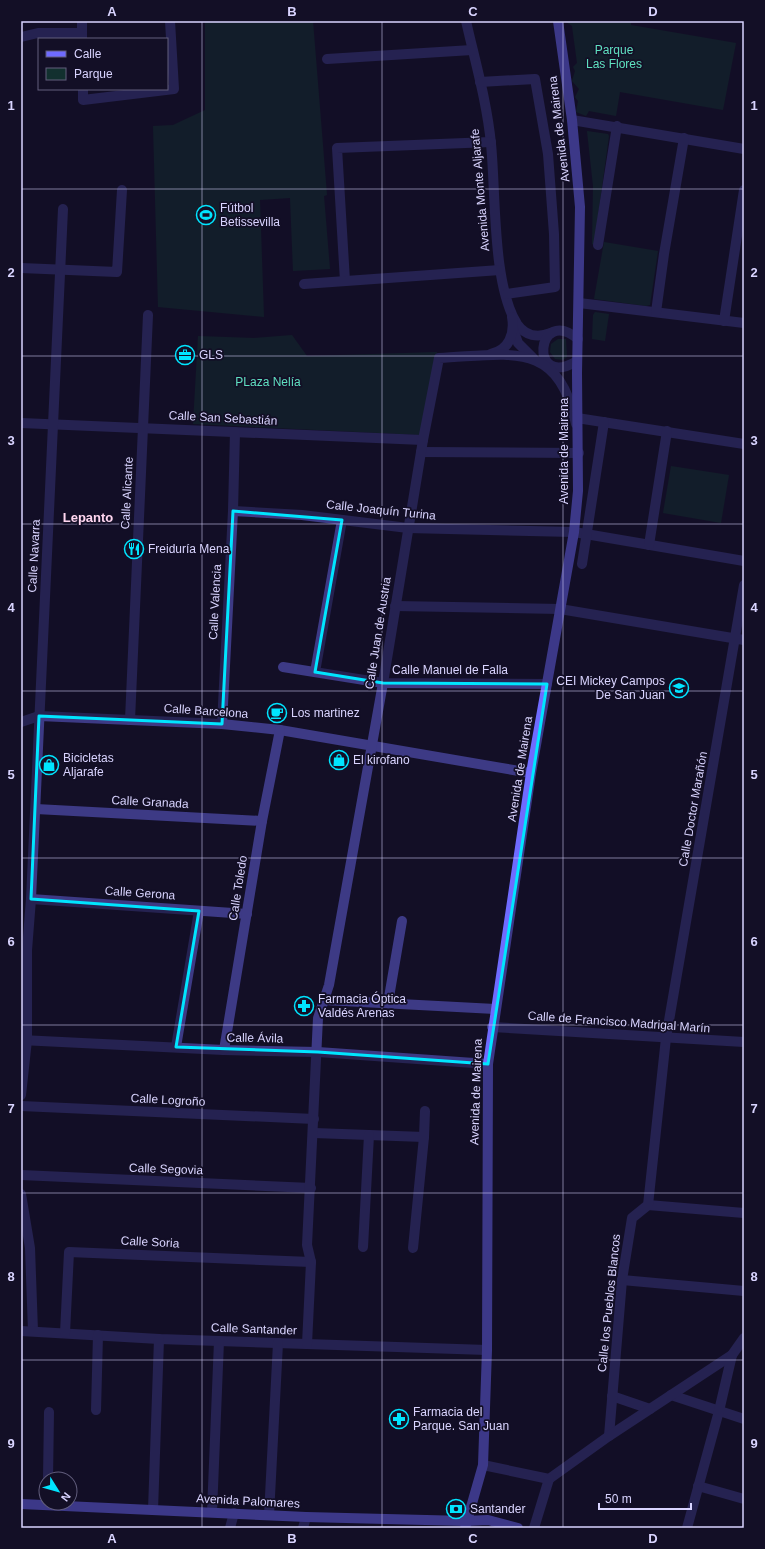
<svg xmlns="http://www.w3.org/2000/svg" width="765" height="1549" font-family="Helvetica,sans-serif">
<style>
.green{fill:#12302f}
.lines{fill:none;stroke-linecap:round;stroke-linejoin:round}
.street{stroke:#3d3a85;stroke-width:10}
.secondary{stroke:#6f6bff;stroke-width:10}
.marked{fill:none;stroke:#00e5ff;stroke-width:3;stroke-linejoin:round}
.grid{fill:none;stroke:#d9d4ff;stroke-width:1;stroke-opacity:0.55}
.labels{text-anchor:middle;stroke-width:3.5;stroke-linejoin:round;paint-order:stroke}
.park-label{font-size:12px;fill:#5fe0c0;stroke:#130f26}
.street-label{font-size:12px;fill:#d9d4ff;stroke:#130f26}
.poi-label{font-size:12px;fill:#d9d4ff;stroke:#130f26;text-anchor:start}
.neighbourhood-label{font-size:13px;font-weight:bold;fill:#ffd6f0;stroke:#130f26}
.neatline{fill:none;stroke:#d9d4ff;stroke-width:1.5}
.grid-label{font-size:13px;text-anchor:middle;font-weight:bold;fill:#d9d4ff}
</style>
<rect width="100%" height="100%" fill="#130f26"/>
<g class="green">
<polygon points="205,21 313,21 327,195 324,196 330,269 293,271 290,198 260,200 264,317 158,307 153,126 173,125 205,110"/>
<polygon points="565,21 631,21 631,25 736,43 723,110 620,92 616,116 589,111 586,116 576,112 578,101 575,97 579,89 572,81 575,71 573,67 577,63 572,26"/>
<polygon points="587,131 608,134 609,136 594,245 592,244 593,186"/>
<polygon points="604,242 658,251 650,305 646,306 594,299"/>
<polygon points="595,312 609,314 605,341 592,339 593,315"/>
<polygon points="292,335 307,356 437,352 420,435 193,424 198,336 254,338"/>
<polygon points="558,339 566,339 567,357 563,360 555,359 550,352 551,344"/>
<polygon points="671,466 729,475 721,523 663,513"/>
</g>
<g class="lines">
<g class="street">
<polyline points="82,21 82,39"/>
<path d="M466 21C475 61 487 102 491 144 496 192 492 284 517 324 525 336 538 338 551 333"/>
<polyline points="21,37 38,33 82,33"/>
<polyline points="327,59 472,50"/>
<polyline points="480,82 535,79 548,154 554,234 555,287 506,294"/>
<polyline points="83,89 83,100 174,89 170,21"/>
<polyline points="572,120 744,149"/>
<polyline points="598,245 617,126"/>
<polyline points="21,268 117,272 122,190"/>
<polyline points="345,281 337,148 491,142"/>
<polyline points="304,284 500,270"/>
<polyline points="579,303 744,323"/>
<polyline points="656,312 664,254 684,138"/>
<polyline points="724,321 744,190"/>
<polyline points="513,329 518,343 533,358"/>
<path d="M491 354C509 350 515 334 512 317"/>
<path d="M577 361C528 391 536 304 578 339"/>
<polyline points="577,418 744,444"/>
<polyline points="21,423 423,440"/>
<polyline points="421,452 579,453"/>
<polyline points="233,511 302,515 408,528 574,532 744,561"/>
<polyline points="649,545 667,431"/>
<polyline points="582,564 604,422"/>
<polyline points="395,606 560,609 744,640"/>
<polyline points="283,667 383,683 547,684"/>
<polyline points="315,672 342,520"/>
<polyline points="130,720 148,315"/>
<polyline points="21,722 39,716 222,724 280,730 531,773"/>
<polyline points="222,724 233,511 235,432"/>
<polyline points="36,809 262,821"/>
<polyline points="31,899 247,914"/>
<polyline points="324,1000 495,1009"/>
<polyline points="388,1003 402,921"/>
<polyline points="492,1027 744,1042"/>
<polyline points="21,1040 224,1050 318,1052 488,1064"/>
<polyline points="176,1047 199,911"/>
<polyline points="224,1050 262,821 280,730"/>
<polyline points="21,1095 27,1040 27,950 31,899 63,209"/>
<polyline points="21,1106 314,1119"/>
<polyline points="314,1133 424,1137"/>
<polyline points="21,1175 311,1188"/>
<polyline points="21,1194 30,1248 33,1331"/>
<polyline points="648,1205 744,1213"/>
<polyline points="363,1247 369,1135"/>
<polyline points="413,1248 424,1137 425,1111"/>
<polyline points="622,1280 744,1291"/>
<polyline points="21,1331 159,1339 487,1350"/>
<polyline points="65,1333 69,1252 311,1262"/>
<path d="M307 1344 311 1262 307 1245 318 1018 329 985 383 683 423 440 439 358C508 355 558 338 576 424"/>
<polyline points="671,1395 744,1419"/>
<polyline points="612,1396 650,1409"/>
<polyline points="96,1410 98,1335"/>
<polyline points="609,1436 622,1280 632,1218 648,1205 666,1038 744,585"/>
<polyline points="483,1465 549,1479 609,1436 732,1355 744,1338"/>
<polyline points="48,1479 49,1412"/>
<polyline points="698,1486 744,1499"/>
<polyline points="153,1510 159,1339"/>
<polyline points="212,1512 219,1341"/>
<polyline points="269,1515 278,1343"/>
<polyline points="230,1528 234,1513"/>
<polyline points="303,1528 306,1517"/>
<polyline points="534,1528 549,1479"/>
<polyline points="687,1528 719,1411 732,1355"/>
</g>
<g class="secondary">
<polyline points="21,1504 306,1517 466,1521 488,1520 518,1528"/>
<polyline points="465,1528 483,1465 487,1350 488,1064 531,773 574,532 578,491 577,373 580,207 572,120 558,21"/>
</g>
</g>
<path d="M0 0H765V1549H0ZM233 511 342 520 315 672 383 683 547 684 488 1064 318 1052 176 1047 199 911 31 899 39 716 222 724Z" fill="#130f26" fill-opacity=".55" fill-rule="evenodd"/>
<path class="marked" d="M233 511 342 520 315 672 383 683 547 684 488 1064 318 1052 176 1047 199 911 31 899 39 716 222 724Z"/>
<path class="grid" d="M202 21V1528M382 21V1528M563 21V1528M21 189H744M21 356H744M21 524H744M21 691H744M21 858H744M21 1025H744M21 1193H744M21 1360H744"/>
<defs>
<symbol id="stadium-ring" viewBox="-11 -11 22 22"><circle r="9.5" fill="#130f26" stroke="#00e5ff" stroke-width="1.5"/><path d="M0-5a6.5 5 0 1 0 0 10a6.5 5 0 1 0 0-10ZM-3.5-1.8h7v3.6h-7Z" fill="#00e5ff"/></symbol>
<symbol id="office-ring" viewBox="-11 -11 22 22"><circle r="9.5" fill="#130f26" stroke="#00e5ff" stroke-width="1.5"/><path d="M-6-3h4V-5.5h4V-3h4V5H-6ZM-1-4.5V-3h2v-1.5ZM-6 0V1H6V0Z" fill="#00e5ff"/></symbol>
<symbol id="restaurant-ring" viewBox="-11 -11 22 22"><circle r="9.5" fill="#130f26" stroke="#00e5ff" stroke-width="1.5"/><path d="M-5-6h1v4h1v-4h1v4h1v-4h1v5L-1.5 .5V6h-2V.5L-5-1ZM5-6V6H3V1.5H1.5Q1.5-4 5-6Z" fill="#00e5ff"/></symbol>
<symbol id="school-ring" viewBox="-11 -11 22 22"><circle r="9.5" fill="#130f26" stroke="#00e5ff" stroke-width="1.5"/><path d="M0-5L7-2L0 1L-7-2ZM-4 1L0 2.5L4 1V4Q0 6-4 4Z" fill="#00e5ff"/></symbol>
<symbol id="cafe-ring" viewBox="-11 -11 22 22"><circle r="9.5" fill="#130f26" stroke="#00e5ff" stroke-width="1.5"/><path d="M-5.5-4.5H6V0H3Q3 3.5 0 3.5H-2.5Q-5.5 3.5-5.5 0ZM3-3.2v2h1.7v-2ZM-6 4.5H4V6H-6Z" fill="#00e5ff"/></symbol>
<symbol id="shop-ring" viewBox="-11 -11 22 22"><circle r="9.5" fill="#130f26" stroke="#00e5ff" stroke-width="1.5"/><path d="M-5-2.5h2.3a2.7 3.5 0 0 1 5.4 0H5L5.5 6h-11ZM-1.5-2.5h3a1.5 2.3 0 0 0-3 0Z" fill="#00e5ff"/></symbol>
<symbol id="pharmacy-ring" viewBox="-11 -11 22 22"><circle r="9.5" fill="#130f26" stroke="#00e5ff" stroke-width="1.5"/><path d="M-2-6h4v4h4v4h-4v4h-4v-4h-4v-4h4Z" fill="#00e5ff"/></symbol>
<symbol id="bank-ring" viewBox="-11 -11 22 22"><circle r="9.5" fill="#130f26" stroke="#00e5ff" stroke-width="1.5"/><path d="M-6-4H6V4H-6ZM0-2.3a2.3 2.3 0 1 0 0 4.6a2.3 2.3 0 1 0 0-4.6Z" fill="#00e5ff"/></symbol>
</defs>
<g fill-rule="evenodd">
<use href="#stadium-ring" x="195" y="204" width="22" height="22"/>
<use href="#office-ring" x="174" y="344" width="22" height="22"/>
<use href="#restaurant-ring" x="123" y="538" width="22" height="22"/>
<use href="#school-ring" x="668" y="677" width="22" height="22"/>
<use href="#cafe-ring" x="266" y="702" width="22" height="22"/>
<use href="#shop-ring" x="328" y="749" width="22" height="22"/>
<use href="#shop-ring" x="38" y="754" width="22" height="22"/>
<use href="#pharmacy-ring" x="293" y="995" width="22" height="22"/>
<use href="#pharmacy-ring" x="388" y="1408" width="22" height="22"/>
<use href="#bank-ring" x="445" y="1498" width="22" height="22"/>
</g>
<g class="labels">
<g class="park-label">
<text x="614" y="54">Parque<tspan x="614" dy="14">Las Flores</tspan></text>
<text x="268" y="386">PLaza Nelía</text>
</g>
<g class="street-label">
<text transform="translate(559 129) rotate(-97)" y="4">Avenida de Mairena</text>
<text transform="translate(480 190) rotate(-95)" y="4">Avenida Monte Aljarafe</text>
<text transform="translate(223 418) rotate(3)" y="4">Calle San Sebastián</text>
<text transform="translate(564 451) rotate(-90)" y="4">Avenida de Mairena</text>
<text transform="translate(127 493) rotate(-87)" y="4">Calle Alicante</text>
<text transform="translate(381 510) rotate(6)" y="4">Calle Joaquín Turina</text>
<text transform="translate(34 556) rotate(-87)" y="4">Calle Navarra</text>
<text transform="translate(215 602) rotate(-87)" y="4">Calle Valencia</text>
<text transform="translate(378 633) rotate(-81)" y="4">Calle Juan de Austria</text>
<text x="450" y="674">Calle Manuel de Falla</text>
<text transform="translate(206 711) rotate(4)" y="4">Calle Barcelona</text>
<text transform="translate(520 769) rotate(-81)" y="4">Avenida de Mairena</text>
<text transform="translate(150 802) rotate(3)" y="4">Calle Granada</text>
<text transform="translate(693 809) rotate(-80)" y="4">Calle Doctor Marañón</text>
<text transform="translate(238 888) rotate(-81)" y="4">Calle Toledo</text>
<text transform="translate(140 893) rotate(4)" y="4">Calle Gerona</text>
<text transform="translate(619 1022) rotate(4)" y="4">Calle de Francisco Madrigal Marín</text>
<text transform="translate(255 1038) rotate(1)" y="4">Calle Ávila</text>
<text transform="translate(476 1092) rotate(-88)" y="4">Avenida de Mairena</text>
<text transform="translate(168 1100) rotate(3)" y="4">Calle Logroño</text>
<text transform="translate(166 1169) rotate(2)" y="4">Calle Segovia</text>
<text transform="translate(150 1242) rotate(3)" y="4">Calle Soria</text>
<text transform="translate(609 1303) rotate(-84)" y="4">Calle los Pueblos Blancos</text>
<text transform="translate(254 1329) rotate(2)" y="4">Calle Santander</text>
<text transform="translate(248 1501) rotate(3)" y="4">Avenida Palomares</text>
</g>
<g class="poi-label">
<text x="220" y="212">Fútbol<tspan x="220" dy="14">Betissevilla</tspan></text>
<text x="199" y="359">GLS</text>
<text x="148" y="553">Freiduría Mena</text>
<text x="665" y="685" text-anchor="end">CEI Mickey Campos<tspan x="665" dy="14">De San Juan</tspan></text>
<text x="291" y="717">Los martinez</text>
<text x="63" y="762">Bicicletas<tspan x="63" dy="14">Aljarafe</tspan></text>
<text x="353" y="764">El kirofano</text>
<text x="318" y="1003">Farmacia Óptica<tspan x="318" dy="14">Valdés Arenas</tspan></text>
<text x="413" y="1416">Farmacia del<tspan x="413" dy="14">Parque. San Juan</tspan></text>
<text x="470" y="1513">Santander</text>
</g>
<g class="neighbourhood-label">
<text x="88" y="522">Lepanto</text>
</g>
</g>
<rect width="765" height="1549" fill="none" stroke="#130f26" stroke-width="44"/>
<rect x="38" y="38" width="130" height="52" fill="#130f26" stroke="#625e7d"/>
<rect x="46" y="51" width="20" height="6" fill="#6f6bff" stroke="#625e7d"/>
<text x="74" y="58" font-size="12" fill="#d9d4ff">Calle</text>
<rect x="46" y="68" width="20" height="12" fill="#12302f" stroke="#625e7d"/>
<text x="74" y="78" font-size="12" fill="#d9d4ff">Parque</text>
<g transform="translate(58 1491) rotate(127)"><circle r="19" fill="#130f26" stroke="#625e7d"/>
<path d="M0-3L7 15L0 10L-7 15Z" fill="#00e5ff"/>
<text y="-6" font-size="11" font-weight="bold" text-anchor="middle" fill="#d9d4ff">N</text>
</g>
<path d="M599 1503v6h92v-6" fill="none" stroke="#d9d4ff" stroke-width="2"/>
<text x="605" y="1503" font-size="12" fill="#d9d4ff" stroke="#130f26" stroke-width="3" paint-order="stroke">50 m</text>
<rect x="22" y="22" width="721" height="1505" class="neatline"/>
<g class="grid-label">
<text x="112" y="16">A</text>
<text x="292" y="16">B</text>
<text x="473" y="16">C</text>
<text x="653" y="16">D</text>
<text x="11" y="110">1</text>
<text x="754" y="110">1</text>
<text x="11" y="277">2</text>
<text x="754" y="277">2</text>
<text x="11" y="445">3</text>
<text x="754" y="445">3</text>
<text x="11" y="612">4</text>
<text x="754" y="612">4</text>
<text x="11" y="779">5</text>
<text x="754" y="779">5</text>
<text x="11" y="946">6</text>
<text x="754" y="946">6</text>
<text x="11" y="1113">7</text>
<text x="754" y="1113">7</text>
<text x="11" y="1281">8</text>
<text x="754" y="1281">8</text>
<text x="11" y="1448">9</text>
<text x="754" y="1448">9</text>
<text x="112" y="1543">A</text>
<text x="292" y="1543">B</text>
<text x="473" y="1543">C</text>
<text x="653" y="1543">D</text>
</g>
</svg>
